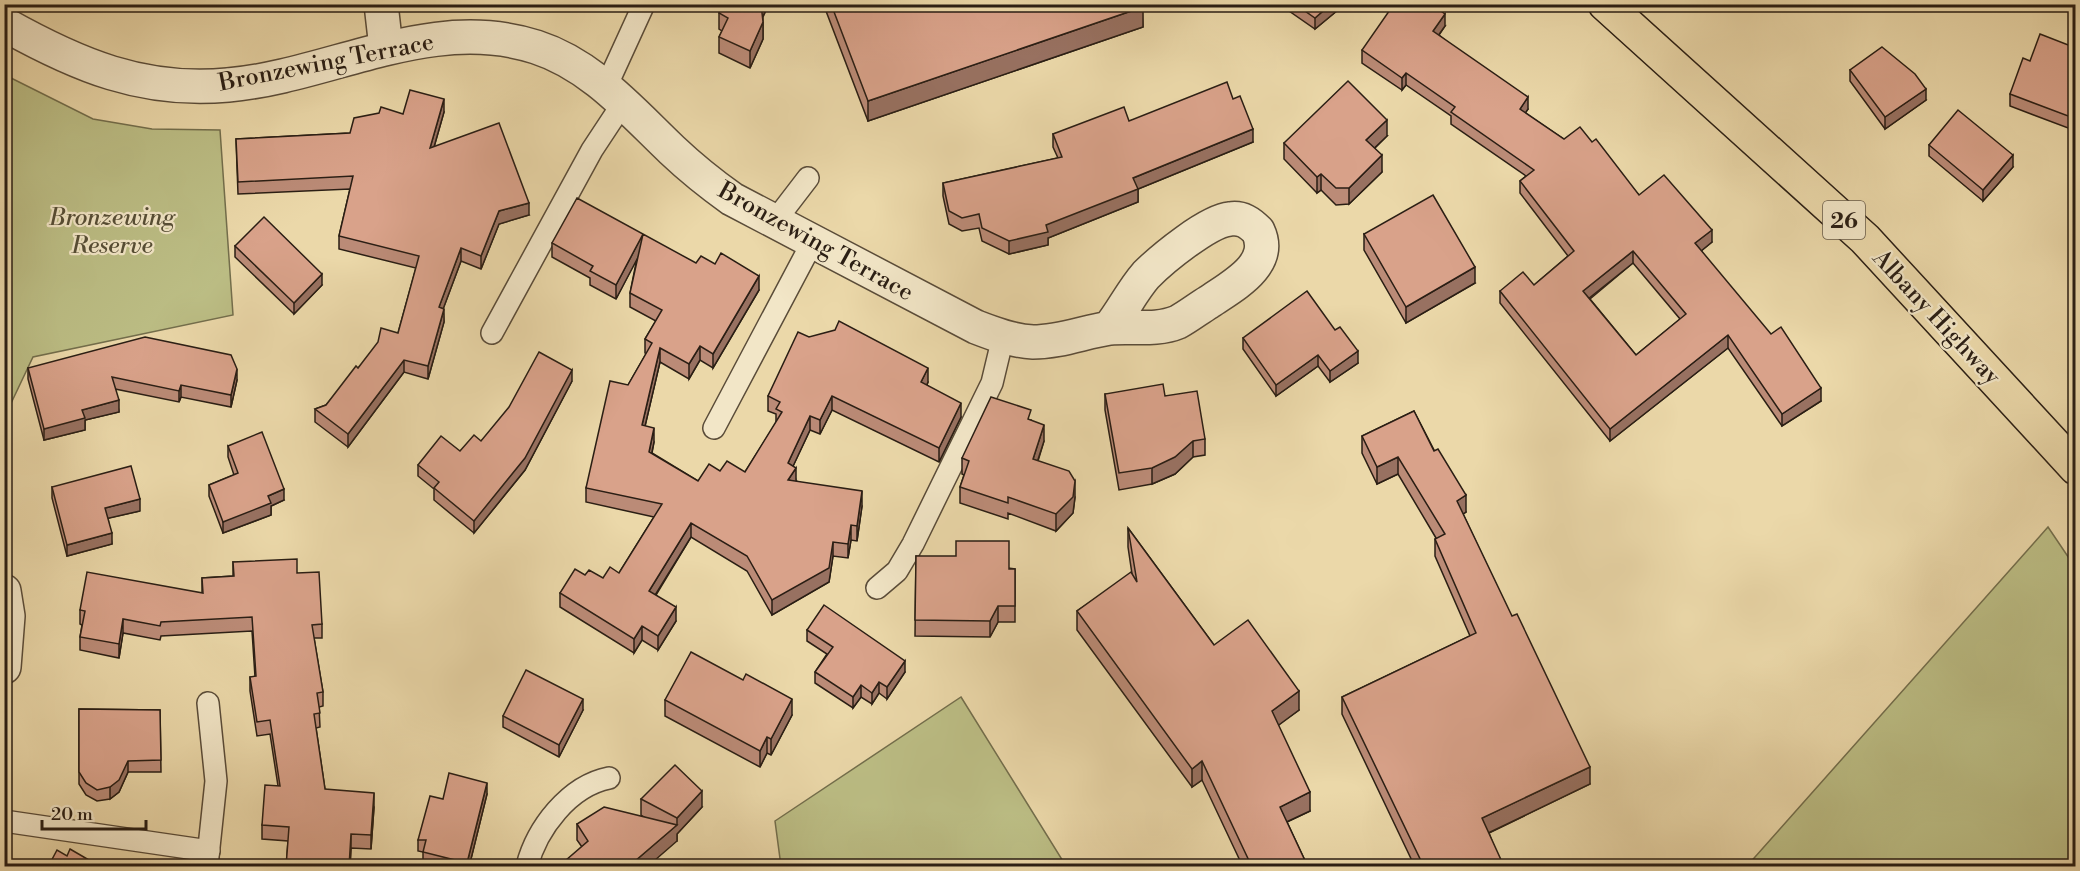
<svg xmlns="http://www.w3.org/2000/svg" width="2080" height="871" font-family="'Libre Bodoni',serif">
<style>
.green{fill:#bcbe85;stroke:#736e4c;stroke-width:1.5}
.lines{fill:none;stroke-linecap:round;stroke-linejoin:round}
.service-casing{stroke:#5a4c39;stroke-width:24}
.minor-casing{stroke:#5a4c39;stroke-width:36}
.primary-casing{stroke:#2a1e14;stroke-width:36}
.service{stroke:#f2e6c7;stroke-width:21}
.minor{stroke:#f2e6c7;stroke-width:33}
.primary{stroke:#ebd8a9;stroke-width:33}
.wall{fill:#bb8b77;stroke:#2a1e14;stroke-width:1.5;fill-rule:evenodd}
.shaded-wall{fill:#987161;stroke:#2a1e14;stroke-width:1.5}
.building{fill:#d9a28a;stroke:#2a1e14;stroke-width:1.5;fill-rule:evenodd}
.labels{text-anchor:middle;stroke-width:4.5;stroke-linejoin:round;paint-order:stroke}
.shield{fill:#f2e6c7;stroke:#665a4a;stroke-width:1.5}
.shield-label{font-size:22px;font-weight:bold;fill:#2a1e14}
.street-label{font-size:24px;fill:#2a1e14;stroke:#f2e6c7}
.park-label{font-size:24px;font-style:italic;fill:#564e36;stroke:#f2e6c7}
</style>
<rect width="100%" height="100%" fill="#ebd8a9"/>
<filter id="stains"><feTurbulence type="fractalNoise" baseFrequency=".00333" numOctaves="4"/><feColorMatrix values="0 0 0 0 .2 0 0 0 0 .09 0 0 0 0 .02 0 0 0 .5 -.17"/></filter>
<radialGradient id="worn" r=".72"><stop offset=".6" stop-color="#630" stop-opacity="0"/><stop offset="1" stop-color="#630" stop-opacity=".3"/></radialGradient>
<g class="green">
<polygon points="5,75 93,119 152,129 220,130 233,315 33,357 5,416"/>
<polygon points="2048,527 2075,567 2075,866 1747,866"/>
<polygon points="961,697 1066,866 781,866 775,821"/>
</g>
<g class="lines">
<defs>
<g id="service">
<polyline points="606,87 644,4"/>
<polyline points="775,221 808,178"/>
<polyline points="492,333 592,150 623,103"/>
<polyline points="714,428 813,241"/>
<polyline points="877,588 897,571 913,544 992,383 1003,337"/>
<polyline points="4,821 209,851"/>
<polyline points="207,866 216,781 208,703"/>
<path d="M527 866C537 828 569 786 609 778"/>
</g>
<g id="minor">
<polyline points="381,4 386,48"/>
<path d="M4 24C77 65 143 93 228 85 331 76 431 13 536 47 592 65 631 111 672 150 691 168 711 184 732 199L976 327C994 334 1013 341 1033 342 1060 342 1084 332 1110 328 1132 326 1157 331 1178 322 1189 316 1199 308 1209 302 1232 286 1274 265 1258 231 1250 223 1242 217 1230 219 1208 221 1162 259 1146 275 1132 291 1122 312 1109 328"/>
<polyline points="4,591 8,616 4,667"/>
</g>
<polyline id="primary" points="1605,4 1865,239 2076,468"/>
</defs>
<use href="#service" class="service-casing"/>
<use href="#minor" class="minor-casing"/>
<use href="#primary" class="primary-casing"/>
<use href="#service" class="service"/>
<use href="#minor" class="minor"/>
<use href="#primary" class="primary"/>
</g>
<g class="wall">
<polygon points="714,4 769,4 763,17 763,39 750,68 719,53 719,37 722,31 719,29 719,13 721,9 714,6"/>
<polygon points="826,4 1142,4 1143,27 868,121 826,11"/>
<polygon points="1279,4 1338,4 1338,10 1315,29"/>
<polygon points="1833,4 1848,4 1837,11"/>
<path d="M1445 26 1439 35 1528 109 1525 113 1564 139 1592 142 1639 195 1712 242 1701 251 1821 401 1782 426 1728 348 1610 441 1500 303V291L1534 285 1568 256 1520 193V181L1526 176 1451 124V116L1406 85 1402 90 1362 63V50ZM1633 263 1680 319 1636 355 1590 299Z"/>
<polygon points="2076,48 2076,131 2010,106 2010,94 2030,61"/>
<polygon points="1850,70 1926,100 1885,129 1850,81"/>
<polygon points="1233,99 1253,142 1138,189 1138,202 1048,238 1048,245 1009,254 982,241 979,228 962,231 949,224 943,196 943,183 1058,158 1053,147 1053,134 1129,121"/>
<polygon points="444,112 434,147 529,215 499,224 481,269 461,261 443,309 444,322 428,379 404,372 348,447 315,422 315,409 326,405 358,368 398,333 416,268 339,249 339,236 350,189 238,194 236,139 350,133 403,114"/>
<polygon points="1387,136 1375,148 1382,172 1349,204 1336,205 1321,190 1317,193 1284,159 1284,143"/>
<polygon points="1929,145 2013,167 1983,201 1929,156"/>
<polygon points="1364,234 1475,283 1406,323 1364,250"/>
<polygon points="552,243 696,263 759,290 713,368 700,360 689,379 660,362 645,426 654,442 652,453 698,481 720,471 745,472 776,423 776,414 768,411 768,396 809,337 928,382 927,385 961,417 939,462 832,410 820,434 810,430 793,466 796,481 862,506 857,541 851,540 848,558 833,556 829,582 772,615 747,571 691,537 656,595 676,621 658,650 642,640 634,653 560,607 560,593 585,575 603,578 619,573 654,517 586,502 586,488 628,385 646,354 645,353 645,339 656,321 630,307 630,293 637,258 616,299 590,285 590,278 552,257"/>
<polygon points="235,246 322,285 294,314 235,257"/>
<polygon points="1335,330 1358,363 1330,382 1318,366 1276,396 1243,349 1243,338"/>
<polygon points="28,368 237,380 231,407 181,397 179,402 115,389 119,412 85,420 85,430 44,440 28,379"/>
<polygon points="572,381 525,470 474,533 434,500 434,489 418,476 418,465 460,451 481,441"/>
<polygon points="1105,394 1165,396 1205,439 1205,455 1193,457 1175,474 1152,484 1119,490 1105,410"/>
<polygon points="1414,411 1466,512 1463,514 1590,784 1489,833 1502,867 1415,867 1342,714 1342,697 1470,636 1435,556 1435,539 1436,538 1398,474 1377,484 1362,453 1362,436"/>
<polygon points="1031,420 1044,441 1038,461 1075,497 1073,513 1056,531 1008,513 1008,519 960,503 960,487 964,475 962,474 962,458"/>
<polygon points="228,446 284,500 271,506 271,515 223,533 209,496 209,485 234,475 228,457"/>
<polygon points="52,487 140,511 108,518 112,544 67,556 52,498"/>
<polygon points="1128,528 1214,645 1299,710 1278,725 1310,811 1287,822 1308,867 1243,867 1202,780 1192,787 1077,630 1077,611 1132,574 1128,547"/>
<polygon points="916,556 1015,569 1015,622 998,622 990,637 915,636"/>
<polygon points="233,562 297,573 322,624 322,638 314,638 323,692 323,706 319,707 320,727 316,728 325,789 374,807 371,849 351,848 350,867 286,867 288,841 262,839 262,825 278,786 270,734 257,736 250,691 250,677 255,677 252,631 161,636 160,640 123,633 119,658 80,650 80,637 82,625 80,624 80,610 202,593 202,578 233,576"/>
<polygon points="807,630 905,672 887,699 879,693 872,704 861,697 853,708 815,683 815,672 827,654 807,641"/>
<polygon points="665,700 792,715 771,755 767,753 760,767 665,716"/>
<polygon points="79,709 160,710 161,772 128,772 119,792 110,799 97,801 86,795 79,784"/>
<polygon points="583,710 559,757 503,727 503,716"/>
<polygon points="487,794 469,867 437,867 423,863 423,852 418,851 418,840 443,799"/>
<polygon points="641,799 702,807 677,834 677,841 582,847 577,840 577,824 644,817 641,815"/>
</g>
<g class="shaded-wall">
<polygon points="761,4 769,4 761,20"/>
<polygon points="1331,4 1338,4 1338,10 1315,29 1315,18"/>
<polygon points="1837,4 1848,4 1837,11"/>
<polygon points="1143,7 1143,27 868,121 868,101"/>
<polygon points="1445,14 1445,26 1433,43 1433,31"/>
<polygon points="763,22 763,39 750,68 750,51"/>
<polygon points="1406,73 1406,85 1402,90 1402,78"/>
<polygon points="1926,89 1926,100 1885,129 1885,117"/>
<polygon points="1528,97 1528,109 1520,121 1520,109"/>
<polygon points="444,99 444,112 430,161 430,148"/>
<polygon points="1387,120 1387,136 1366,156 1366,140"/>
<polygon points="1253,129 1253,142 1138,189 1138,202 1048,238 1048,245 1009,254 1009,241 1046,225 1133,178"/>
<polygon points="1382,155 1382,172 1349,204 1349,188"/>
<polygon points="2013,155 2013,167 1983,201 1983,190"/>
<polygon points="1321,174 1321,190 1317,193 1317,177"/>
<polygon points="529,203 529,215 499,224 481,269 481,256 499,211"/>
<polygon points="1712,230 1712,242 1695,256 1695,243"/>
<polygon points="643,234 643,248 616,299 616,285"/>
<polygon points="461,248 461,261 439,320 439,307"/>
<polygon points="1633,251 1633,263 1583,303 1583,291"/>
<polygon points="1475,267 1475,283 1406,323 1406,307"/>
<polygon points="322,274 322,285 294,314 294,303"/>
<polygon points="759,276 759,290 713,368 713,354"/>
<polygon points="444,309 444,322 428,379 428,366"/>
<polygon points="1728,335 1728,348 1610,441 1610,429"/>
<polygon points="700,346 700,360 689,379 689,364"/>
<polygon points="660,348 660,362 642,439 642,425"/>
<polygon points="1358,351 1358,363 1330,382 1330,371"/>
<polygon points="1318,355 1318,366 1276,396 1276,385"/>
<polygon points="404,360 404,372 348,447 348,434"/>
<polygon points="928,368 928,382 921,397 921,382"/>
<polygon points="237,369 237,380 231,407 231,395"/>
<polygon points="572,370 572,381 525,470 474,533 474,521"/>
<polygon points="181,385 181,397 179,402 179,391"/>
<polygon points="1821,388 1821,401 1782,426 1782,414"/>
<polygon points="832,396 832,410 820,434 820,420"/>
<polygon points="119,400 119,412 85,420 85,430 44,440 44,429 82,410"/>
<polygon points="961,403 961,417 939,462 939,448"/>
<polygon points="810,416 810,430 788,477 788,463"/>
<polygon points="1044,425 1044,441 1033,475 1033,459"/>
<polygon points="654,428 654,442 649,466 649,452"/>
<polygon points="1193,441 1193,457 1175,474 1152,484 1152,468"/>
<polygon points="1398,457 1398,474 1377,484 1377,467"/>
<polygon points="796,468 796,482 788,480"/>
<polygon points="1075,481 1075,497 1073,513 1056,531 1056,514"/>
<polygon points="284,489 284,500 271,506 271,515 223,533 223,522 268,496"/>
<polygon points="862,491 862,506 857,541 857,526"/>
<polygon points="1466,495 1466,512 1457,518 1457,501"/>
<polygon points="140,499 140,511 105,519 105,508"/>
<polygon points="691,523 691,537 649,605 649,591"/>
<polygon points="851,525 851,540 848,558 848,544"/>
<polygon points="112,533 112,544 67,556 67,545"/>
<polygon points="833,542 833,556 829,582 772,615 772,600"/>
<polygon points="998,606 998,622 990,637 990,621"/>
<polygon points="676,607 676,621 658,650 658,636"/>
<polygon points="123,619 123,633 119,658 119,644"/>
<polygon points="642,626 642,640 634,653 634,639"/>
<polygon points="905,661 905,672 887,699 887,687"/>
<polygon points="879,682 879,693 872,704 872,693"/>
<polygon points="861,685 861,697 853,708 853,697"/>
<polygon points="1299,691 1299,710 1272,730 1272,711"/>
<polygon points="583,699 583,710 559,757 559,745"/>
<polygon points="792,699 792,715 771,755 771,739"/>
<polygon points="767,737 767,753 760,767 760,751"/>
<polygon points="128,761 128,772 119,792 110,799 110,787"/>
<polygon points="1202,761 1202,780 1192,787 1192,769"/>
<polygon points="1590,767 1590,784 1482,836 1482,818"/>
<polygon points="487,783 487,794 469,867 467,867 467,863"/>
<polygon points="702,791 702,807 677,834 677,841 647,867 628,867 677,825 677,818"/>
<polygon points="1310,792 1310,811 1280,825 1280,807"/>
<polygon points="374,793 374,807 371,849 371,835"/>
<polygon points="351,834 351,848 350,867 349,867"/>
<polygon points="1502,862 1502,867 1493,867"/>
</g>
<g class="building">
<polygon points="723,4 761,4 763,22 750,51 719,37 728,18 719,13"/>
<polygon points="831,4 1142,4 1143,7 868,101"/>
<polygon points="1295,4 1331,4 1315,18"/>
<path d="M1394 4H1431L1445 14 1433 31 1528 97 1520 109 1564 139 1580 127 1592 142 1596 139 1639 195 1664 175 1712 230 1695 243 1771 334 1781 327 1821 388 1782 414 1728 335 1610 429 1500 291 1523 272 1534 285 1574 251 1520 181 1534 170 1451 112 1455 107 1406 73 1402 78 1362 50ZM1633 251 1686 314 1636 355 1583 291Z"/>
<polygon points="2040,34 2076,48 2076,119 2010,94 2023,58 2030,61"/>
<polygon points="1882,47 1915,74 1926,89 1885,117 1850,70"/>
<polygon points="1348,81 1387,120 1366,140 1382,155 1349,188 1336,188 1321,174 1317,177 1284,143"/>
<polygon points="1227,82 1233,99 1240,96 1253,129 1133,178 1138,189 1046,225 1048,232 1009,241 982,228 979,214 962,218 949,211 943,183 1062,157 1053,134 1124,107 1129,121"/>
<polygon points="410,90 444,99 430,148 499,123 529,203 499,211 481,256 461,248 439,307 444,309 428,366 404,360 348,434 315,409 326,405 356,366 358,368 378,342 381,328 398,333 419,256 339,236 353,176 238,182 236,139 350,133 354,118 379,113 381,107 403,114"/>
<polygon points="1958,110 2013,155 1983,190 1929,145"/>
<polygon points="1433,195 1475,267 1406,307 1364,234"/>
<polygon points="577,198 696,263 701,256 715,264 721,253 759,276 713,354 700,346 689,364 660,348 642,425 654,428 649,452 698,481 709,464 720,471 727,461 745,472 782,412 776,409 780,402 768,396 798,332 809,337 835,330 839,321 928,368 921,382 961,403 939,448 832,396 820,420 810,416 788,463 796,468 788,480 862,491 857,526 851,525 848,544 833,542 829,568 772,600 747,556 691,523 649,591 676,607 658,636 642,626 634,639 560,593 575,569 585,575 589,570 603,578 610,567 619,573 662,504 586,488 610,381 628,385 652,343 645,339 662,310 630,293 643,234 616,285 590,271 593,266 552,243"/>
<polygon points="264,217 322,274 294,303 235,246"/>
<polygon points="1307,291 1335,330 1340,327 1358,351 1330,371 1318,355 1276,385 1243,338"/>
<polygon points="145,337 231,355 237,369 231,395 181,385 179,391 112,377 119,400 82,410 85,418 44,429 28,368"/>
<polygon points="539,352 572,370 525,458 474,521 434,488 439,482 418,465 441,436 460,451 474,435 481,441 509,407"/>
<polygon points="1163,384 1165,396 1197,391 1205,439 1193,441 1175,457 1152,468 1119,473 1105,394"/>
<polygon points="991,397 1031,410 1028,419 1044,425 1033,459 1069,471 1075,481 1073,497 1056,514 1008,497 1008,503 960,487 969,461 962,458"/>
<polygon points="1414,411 1434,451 1438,449 1466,495 1457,501 1512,616 1517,614 1590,767 1482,818 1502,862 1493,867 1419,867 1423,865 1342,697 1476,633 1435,539 1445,534 1398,457 1377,467 1362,436"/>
<polygon points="262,432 284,489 268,496 271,503 223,522 209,485 238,473 228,446"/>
<polygon points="131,466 140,499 105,508 112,533 67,545 52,487"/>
<polygon points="1128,528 1214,645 1248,620 1299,691 1272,711 1310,792 1280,807 1308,867 1252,867 1202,761 1192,769 1077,611 1131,572 1137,582"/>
<polygon points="956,541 1009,541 1009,569 1015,569 1015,606 998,606 990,621 915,620 916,556 956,556"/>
<polygon points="297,559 297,573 319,572 322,624 312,625 323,692 317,693 320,713 314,714 325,789 374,793 371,835 351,834 349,867 286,867 289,827 262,825 265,785 280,786 270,720 257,722 250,677 256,676 252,617 161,622 160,626 123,619 119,644 80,637 85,611 80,610 87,572 203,593 202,578 234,576 233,562"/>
<polygon points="824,605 905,661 887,687 879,682 872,693 861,685 853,697 815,672 833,647 807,630"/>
<polygon points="691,652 743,680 746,674 792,699 771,739 767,737 760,751 665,700"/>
<polygon points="526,670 583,699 559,745 503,716"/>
<polygon points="79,709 160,710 161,760 128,761 119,780 110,787 97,790 86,783 79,772"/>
<polygon points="675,765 702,791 677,818 641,799"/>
<polygon points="449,773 487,783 467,863 423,852 426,840 418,840 430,796 443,799"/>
<polygon points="604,807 677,825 628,867 558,867 588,841 577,824"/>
<polygon points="70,849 101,867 48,867 57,850 67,856"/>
<polygon points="699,862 707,867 697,867"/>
</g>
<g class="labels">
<rect class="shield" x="1823" y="201" width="42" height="38" rx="4.5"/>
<g class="shield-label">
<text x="1844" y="228">26</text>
</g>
<g class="street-label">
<text transform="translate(326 62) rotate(-11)" y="8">Bronzewing Terrace</text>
<text transform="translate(816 241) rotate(29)" y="8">Bronzewing Terrace</text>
<text transform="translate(1937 317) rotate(47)" y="8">Albany Highway</text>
</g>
<g class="park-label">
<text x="112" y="225">Bronzewing<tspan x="112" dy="28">Reserve</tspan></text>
</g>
</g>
<rect width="2080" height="871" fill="none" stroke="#ebd8a9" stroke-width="24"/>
<rect x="6" y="6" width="2068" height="859" fill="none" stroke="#2a1e14" stroke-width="3"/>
<rect x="12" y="12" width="2056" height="847" fill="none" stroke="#2a1e14" stroke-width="1.5"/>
<path d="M42 820v9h104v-9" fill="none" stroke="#2a1e14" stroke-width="3"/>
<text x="51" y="820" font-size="18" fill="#2a1e14" stroke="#f2e6c7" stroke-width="4.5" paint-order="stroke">20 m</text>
<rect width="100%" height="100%" filter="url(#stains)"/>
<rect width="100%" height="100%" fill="url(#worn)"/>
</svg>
